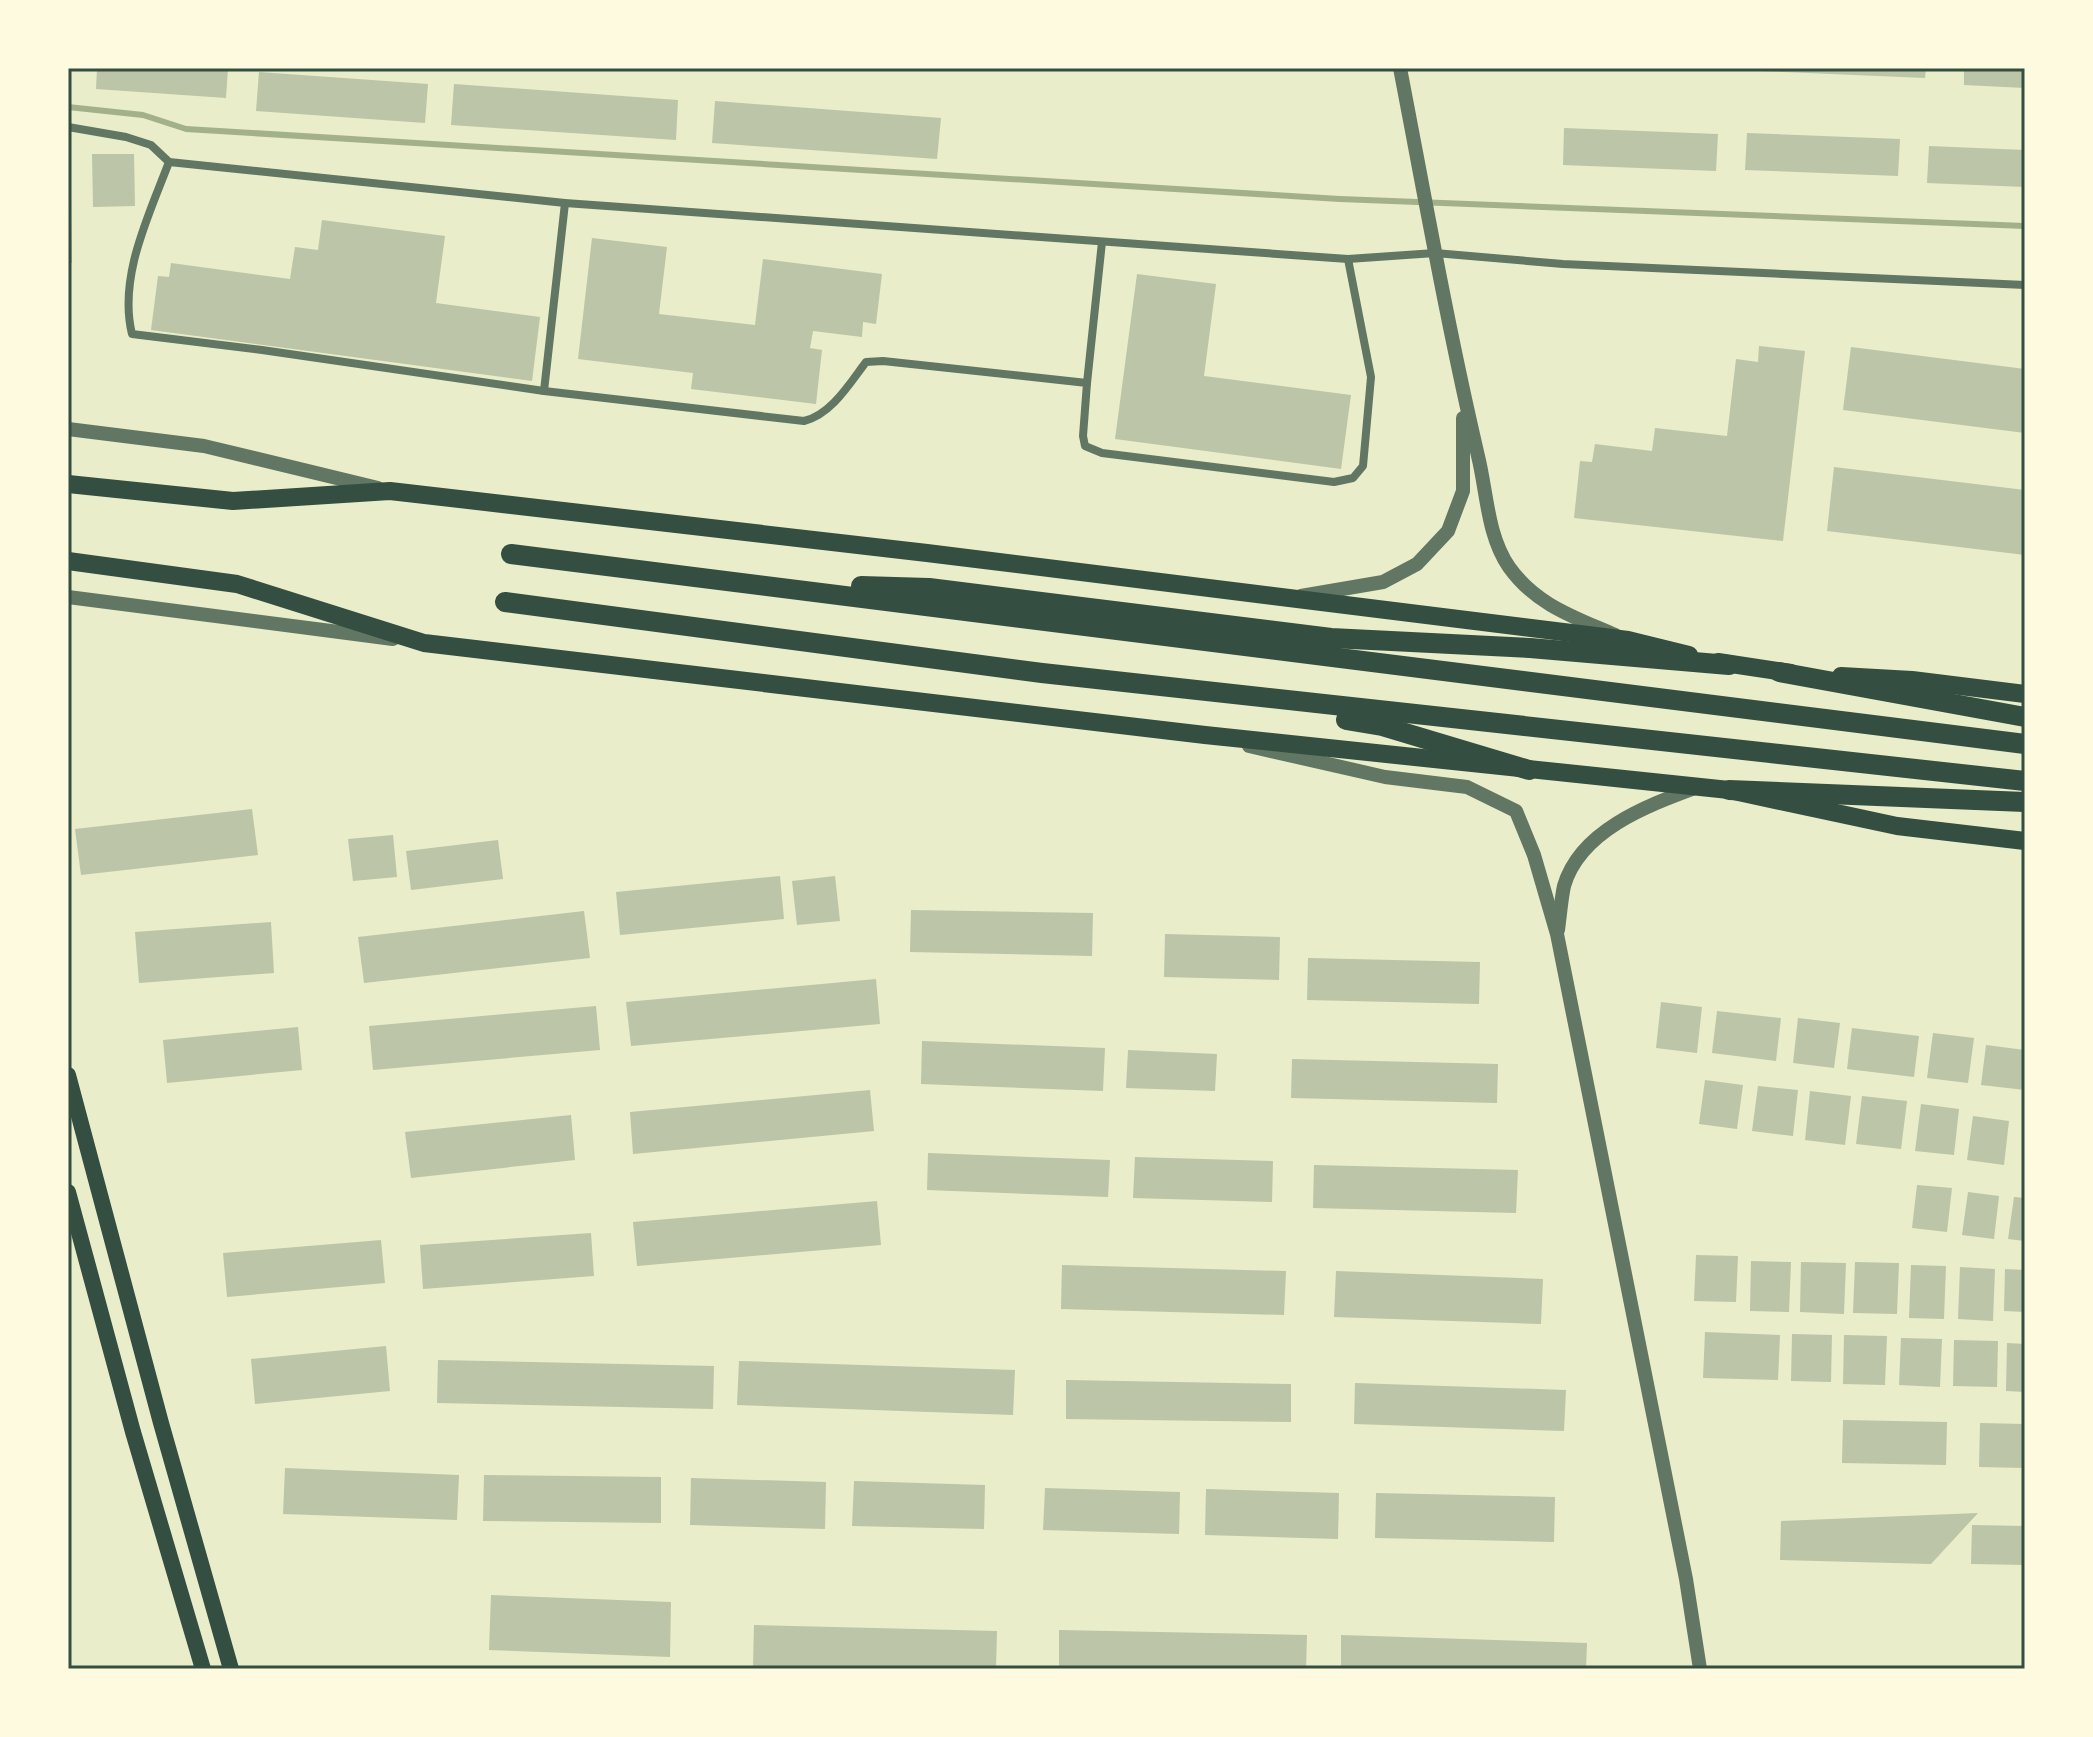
<svg xmlns="http://www.w3.org/2000/svg" width="2093" height="1737" font-family="Commissioner,sans-serif">
<style>
.lines{fill:none;stroke-linecap:round;stroke-linejoin:round}
.stream{stroke:#a3b18a;stroke-width:6}
.building{fill:#bcc5a7}
.minor{stroke:#617663;stroke-width:8}
.tertiary{stroke:#617663;stroke-width:14}
.secondary{stroke:#344e41;stroke-width:16}
.primary{stroke:#344e41;stroke-width:18}
.trunk{stroke:#344e41;stroke-width:20}
.neatline{fill:none;stroke:#344e41;stroke-width:3}
</style>
<rect width="100%" height="100%" fill="#e9edc9"/>
<g class="lines">
<polyline class="stream" points="68,107 143,115 186,129 1340,199 2025,226"/>
</g>
<g class="building">
<polygon points="97,68 228,68 226,98 96,89"/>
<polygon points="1760,68 1926,68 1925,78 1760,71"/>
<polygon points="1964,68 2025,68 2025,88 1964,85"/>
<polygon points="259,72 428,84 425,123 256,111"/>
<polygon points="454,84 678,100 676,140 451,125"/>
<polygon points="715,101 941,118 937,159 712,143"/>
<polygon points="1564,128 1718,134 1716,171 1563,165"/>
<polygon points="1747,133 1900,139 1898,176 1745,170"/>
<polygon points="1929,146 2025,150 2025,187 1927,183"/>
<polygon points="92,154 134,154 135,206 93,207"/>
<polygon points="68,196 71,196 72,263 68,263"/>
<polygon points="322,220 445,236 436,303 540,317 532,381 151,330 158,276 169,277 171,263 290,279 295,247 318,250"/>
<polygon points="592,238 667,247 659,314 755,325 763,259 882,274 876,324 863,322 862,337 813,331 810,348 822,350 816,404 691,389 693,373 578,359"/>
<polygon points="1137,274 1216,284 1204,376 1351,395 1341,469 1115,439"/>
<polygon points="1759,346 1805,351 1783,541 1574,518 1580,461 1592,462 1595,444 1652,451 1655,428 1727,436 1736,359 1758,362"/>
<polygon points="1851,347 2025,369 2025,433 1843,410"/>
<polygon points="1834,467 2025,490 2025,555 1827,531"/>
<polygon points="252,809 258,855 81,875 75,829"/>
<polygon points="393,835 397,877 353,881 348,839"/>
<polygon points="498,840 503,879 411,890 406,851"/>
<polygon points="780,876 784,919 620,935 616,892"/>
<polygon points="835,876 840,921 797,925 792,881"/>
<polygon points="911,910 1093,913 1092,956 910,952"/>
<polygon points="584,911 590,958 364,983 358,937"/>
<polygon points="271,922 274,973 139,983 135,932"/>
<polygon points="1165,934 1280,937 1279,980 1164,977"/>
<polygon points="1308,958 1480,962 1479,1004 1307,1000"/>
<polygon points="876,979 880,1024 631,1046 626,1002"/>
<polygon points="1661,1002 1702,1007 1697,1053 1656,1048"/>
<polygon points="596,1006 600,1050 373,1070 369,1026"/>
<polygon points="1717,1011 1781,1018 1776,1061 1712,1053"/>
<polygon points="1798,1018 1840,1023 1834,1068 1793,1063"/>
<polygon points="298,1027 302,1070 167,1083 163,1040"/>
<polygon points="1852,1028 1919,1036 1914,1077 1847,1069"/>
<polygon points="1933,1033 1974,1038 1968,1083 1927,1078"/>
<polygon points="922,1041 1105,1048 1103,1091 921,1084"/>
<polygon points="1986,1045 2025,1050 2025,1090 1981,1085"/>
<polygon points="1128,1050 1217,1054 1215,1091 1126,1088"/>
<polygon points="1292,1059 1498,1064 1497,1103 1291,1098"/>
<polygon points="1705,1080 1743,1085 1737,1129 1699,1124"/>
<polygon points="1758,1086 1798,1090 1793,1136 1752,1131"/>
<polygon points="870,1090 874,1131 633,1154 630,1112"/>
<polygon points="1810,1091 1851,1096 1845,1145 1805,1140"/>
<polygon points="1862,1096 1907,1101 1901,1149 1856,1144"/>
<polygon points="1921,1104 1959,1109 1954,1155 1915,1151"/>
<polygon points="571,1115 575,1160 411,1178 405,1132"/>
<polygon points="1973,1116 2009,1121 2004,1165 1967,1160"/>
<polygon points="928,1153 1110,1160 1108,1197 927,1190"/>
<polygon points="1135,1157 1273,1161 1272,1202 1133,1198"/>
<polygon points="1314,1165 1518,1170 1516,1213 1313,1208"/>
<polygon points="1917,1185 1952,1188 1947,1232 1912,1228"/>
<polygon points="1968,1192 1999,1196 1994,1239 1962,1235"/>
<polygon points="2014,1197 2025,1198 2025,1241 2008,1239"/>
<polygon points="877,1201 881,1245 637,1266 633,1222"/>
<polygon points="591,1233 594,1276 423,1289 420,1245"/>
<polygon points="381,1240 385,1283 227,1297 223,1253"/>
<polygon points="1696,1255 1738,1256 1736,1302 1694,1301"/>
<polygon points="1751,1261 1791,1262 1789,1312 1750,1311"/>
<polygon points="1801,1262 1846,1263 1844,1314 1800,1312"/>
<polygon points="1855,1262 1899,1263 1897,1314 1853,1313"/>
<polygon points="1062,1265 1286,1271 1284,1315 1061,1309"/>
<polygon points="1911,1265 1946,1266 1944,1319 1909,1318"/>
<polygon points="1960,1267 1995,1269 1993,1321 1958,1319"/>
<polygon points="2005,1269 2025,1270 2025,1312 2004,1311"/>
<polygon points="1336,1271 1543,1279 1541,1324 1334,1317"/>
<polygon points="1705,1332 1780,1335 1778,1380 1703,1378"/>
<polygon points="1792,1334 1832,1335 1831,1382 1791,1381"/>
<polygon points="1844,1335 1887,1336 1885,1385 1843,1384"/>
<polygon points="1901,1338 1942,1339 1940,1387 1899,1385"/>
<polygon points="1954,1340 1998,1341 1997,1387 1953,1386"/>
<polygon points="2007,1343 2025,1344 2025,1392 2006,1391"/>
<polygon points="386,1346 390,1391 255,1404 251,1359"/>
<polygon points="438,1360 714,1366 713,1409 437,1403"/>
<polygon points="739,1361 1015,1370 1013,1415 737,1405"/>
<polygon points="1066,1380 1291,1384 1291,1422 1066,1419"/>
<polygon points="1355,1383 1566,1390 1564,1431 1354,1424"/>
<polygon points="1843,1420 1947,1422 1946,1465 1842,1463"/>
<polygon points="1980,1423 2025,1424 2025,1468 1979,1467"/>
<polygon points="285,1468 459,1475 457,1520 283,1514"/>
<polygon points="484,1475 661,1477 661,1523 483,1521"/>
<polygon points="691,1478 826,1482 825,1529 690,1525"/>
<polygon points="854,1481 985,1485 984,1529 852,1526"/>
<polygon points="1045,1488 1180,1492 1179,1534 1043,1530"/>
<polygon points="1206,1489 1339,1493 1338,1539 1205,1535"/>
<polygon points="1376,1493 1555,1497 1554,1542 1375,1538"/>
<polygon points="1978,1513 1931,1564 1780,1560 1781,1521"/>
<polygon points="1972,1525 2025,1526 2025,1565 1971,1564"/>
<polygon points="491,1595 671,1602 670,1657 489,1650"/>
<polygon points="754,1625 997,1631 996,1669 753,1666"/>
<polygon points="1059,1630 1307,1635 1306,1669 1059,1669"/>
<polygon points="1341,1635 1587,1643 1586,1669 1341,1669"/>
</g>
<g class="lines">
<g class="minor">
<polyline points="68,127 126,137 151,145 169,162 565,203 1348,259 1435,253 1563,264 2025,285"/>
<path d="M169 162C149 215 118 277 132 334L262 350 544 391 804 421C831 415 850 383 866 362L883 361 1087 383 1083 436 1085 446 1102 453 1334 482 1353 478 1363 466 1371 377 1348 259"/>
<polyline points="1087,383 1102,242"/>
<polyline points="544,391 565,203"/>
</g>
<g class="tertiary">
<path d="M1400 68C1425 198 1448 328 1478 456 1487 492 1487 535 1509 567 1536 605 1574 617 1615 635"/>
<polyline points="68,429 204,446 378,488"/>
<polyline points="1301,596 1383,582 1417,564 1448,531 1463,491 1463,418"/>
<polyline points="68,597 393,639"/>
<polyline points="1249,746 1385,777 1467,787 1516,811 1534,855 1557,934 1686,1579 1700,1669"/>
<path d="M1558 930C1560 916 1561 900 1564 886 1580 831 1646 806 1695 788"/>
</g>
<g class="secondary">
<polyline points="68,1075 161,1423 231,1669"/>
<polyline points="68,1192 133,1432 203,1669"/>
</g>
<g class="primary">
<polyline points="68,484 233,501 390,491 927,553 1628,640 1689,655"/>
<polyline points="68,561 237,584 424,643 1205,735 1729,790 1897,826 2025,841"/>
<polyline points="1718,662 1791,673"/>
<polyline points="1841,676 1912,680 2025,694"/>
</g>
<g class="trunk">
<polyline points="511,554 2025,744"/>
<polyline points="861,586 929,588 1331,638 1530,648 1729,665"/>
<polyline points="505,602 1042,673 2025,781"/>
<polyline points="1779,672 2025,717"/>
<polyline points="1346,720 1382,726 1529,770"/>
<polyline points="1729,790 2025,802"/>
</g>
</g>
<rect width="2093" height="1737" fill="none" stroke="#fefae0" stroke-width="140"/>
<rect x="70" y="70" width="1953" height="1597" class="neatline"/>
</svg>
